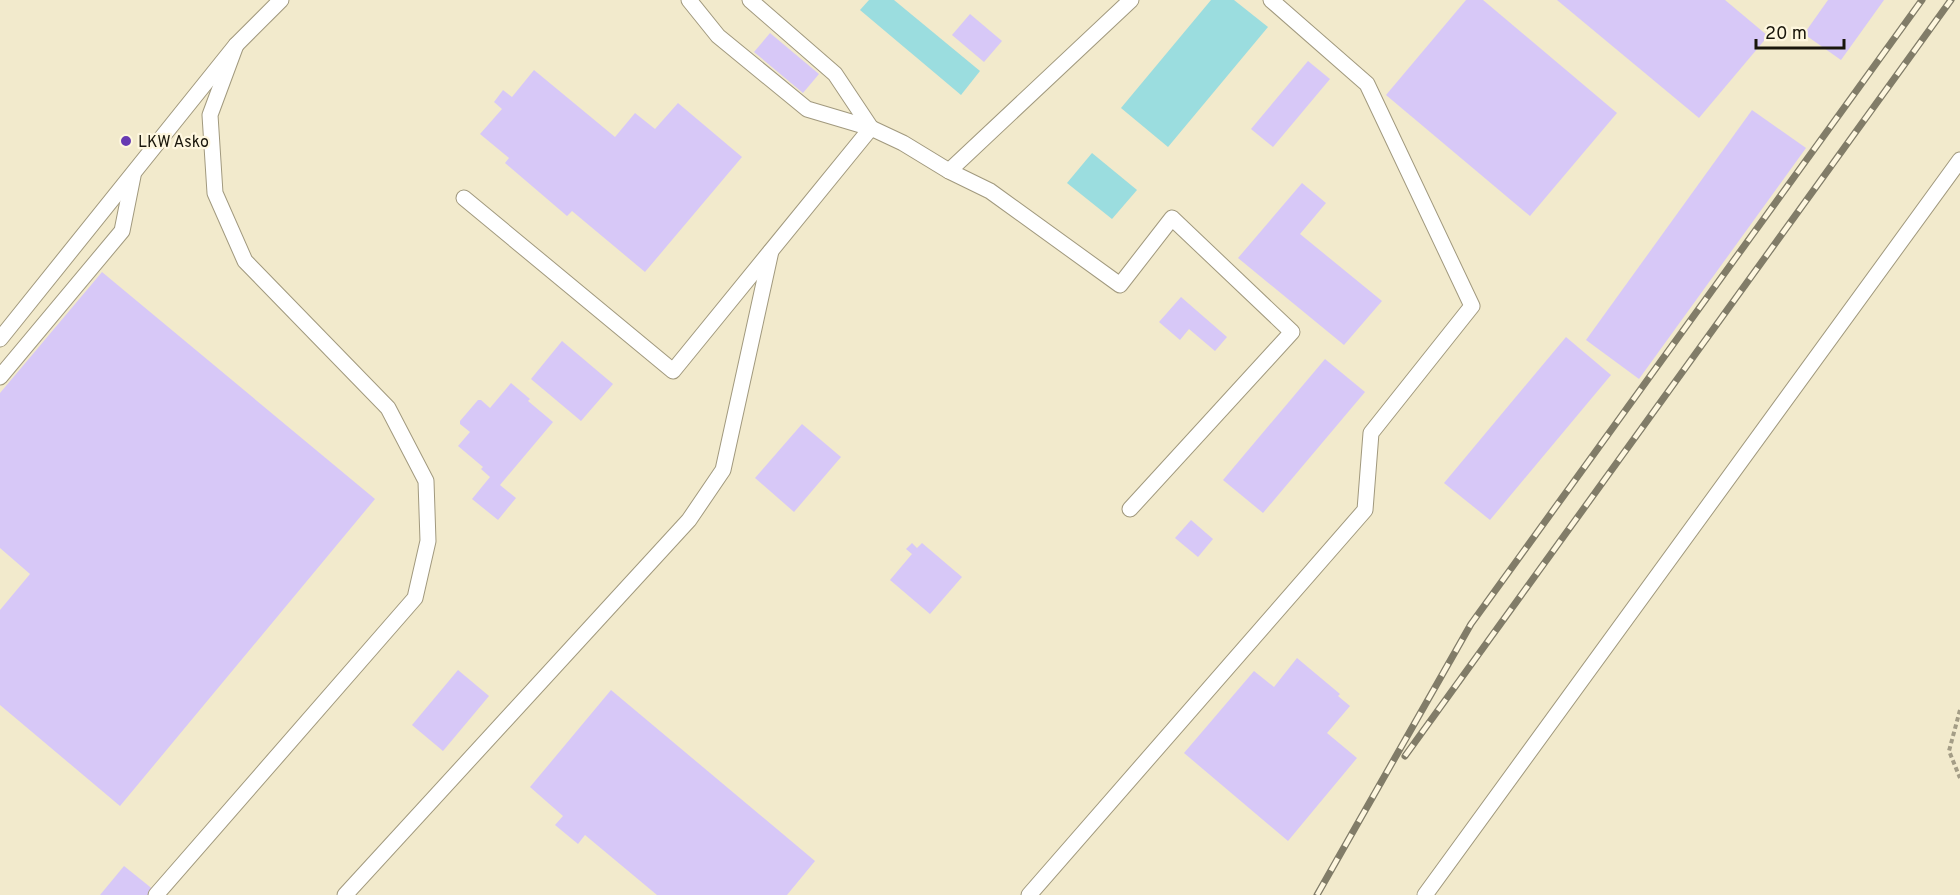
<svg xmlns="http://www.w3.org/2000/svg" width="1960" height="895" font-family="Overpass,sans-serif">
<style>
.water{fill:#9bdddf}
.building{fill:#d7c8f7}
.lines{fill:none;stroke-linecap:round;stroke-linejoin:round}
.service-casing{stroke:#a1997e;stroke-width:17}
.path{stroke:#a49d86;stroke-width:4;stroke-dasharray:4.5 3;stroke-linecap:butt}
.service{stroke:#fff;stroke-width:15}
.rail-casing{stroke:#817c68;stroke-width:7}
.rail{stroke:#fef7df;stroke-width:4.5;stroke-dasharray:14;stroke-linecap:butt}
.poi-dot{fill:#673ab2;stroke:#fef7df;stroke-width:2}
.labels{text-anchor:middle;stroke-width:4.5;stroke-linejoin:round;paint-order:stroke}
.poi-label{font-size:16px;fill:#19160b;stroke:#fef7df;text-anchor:start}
</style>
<rect width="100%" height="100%" fill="#f2eacc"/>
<g class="water">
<polygon points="869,0 894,0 980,71 961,95 860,10"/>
<polygon points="1211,0 1234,0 1268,27 1168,147 1121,108"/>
<polygon points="1092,153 1137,190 1112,219 1067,183"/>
</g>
<g class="building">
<polygon points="1466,0 1483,0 1617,113 1530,216 1386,95"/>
<polygon points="1557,0 1725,0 1768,36 1699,118"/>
<polygon points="1828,0 1884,0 1841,60 1804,34"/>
<polygon points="970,14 1002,41 984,62 952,35"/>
<polygon points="770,33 819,74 803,93 754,52"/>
<polygon points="1308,61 1330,79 1273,147 1251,129"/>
<polygon points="534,70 615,137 635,113 655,129 678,103 742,157 645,272 572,211 567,216 505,163 509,158 480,134 502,109 494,102 503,90 512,97"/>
<polygon points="1752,110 1806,148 1639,379 1586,340"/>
<polygon points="1302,183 1326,203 1300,234 1382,301 1344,345 1238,258"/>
<polygon points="102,272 375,499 120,806 0,705 0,610 30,574 0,548 0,393"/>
<polygon points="1181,297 1227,337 1215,351 1189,329 1180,340 1159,322"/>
<polygon points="1566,337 1611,375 1490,520 1444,483"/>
<polygon points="562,341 613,384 581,421 531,379"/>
<polygon points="1325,359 1365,392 1263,513 1223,480"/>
<polygon points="511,383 530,399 528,401 553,422 500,485 516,498 498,520 472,499 490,477 481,469 483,467 458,446 470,432 460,424 460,421 478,400 481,400 490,408"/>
<polygon points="802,424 841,457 794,512 755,478"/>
<polygon points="1191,520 1213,539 1198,557 1175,538"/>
<polygon points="912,543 917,548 922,543 962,577 930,614 890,580 912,554 906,549"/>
<polygon points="1297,658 1340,694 1338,696 1350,706 1327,733 1357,758 1288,841 1184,753 1254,671 1274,687"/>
<polygon points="458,670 489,696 443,751 412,725"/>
<polygon points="611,690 815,861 787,895 657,895 585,835 578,844 555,825 563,816 530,787"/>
<polygon points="124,866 160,895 100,895"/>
</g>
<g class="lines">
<defs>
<g id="service">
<polyline points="689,0 718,36 807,109 871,128 903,143 949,171 990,191 1120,285 1172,218 1292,332 1130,509"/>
<polyline points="750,0 835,74 871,128"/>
<polyline points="949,171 1131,0"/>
<polyline points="464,198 673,371 871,128"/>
<polyline points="0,339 236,45 281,0"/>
<polyline points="0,377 122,231 133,176"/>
<polyline points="156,895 415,598 428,541 426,481 388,408 245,261 215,193 210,115 236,45"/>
<polyline points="345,895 689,520 723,470 771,251"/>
<polyline points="1029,895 1365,510 1371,433 1472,306 1367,84 1271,0"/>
<polyline points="1425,895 1960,160"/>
</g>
</defs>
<use href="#service" class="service-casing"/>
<polyline class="path" points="1960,710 1949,751 1960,778"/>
<use href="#service" class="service"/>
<defs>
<g id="rail">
<polyline points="1405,756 1951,0"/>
<polyline points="1317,895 1471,624 1922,0"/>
</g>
</defs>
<use href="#rail" class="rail-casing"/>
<use href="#rail" class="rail"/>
</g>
<circle class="poi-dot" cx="126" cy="141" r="6"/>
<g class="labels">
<g class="poi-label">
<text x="138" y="147">LKW Asko</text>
</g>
</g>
<path d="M1756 39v9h88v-9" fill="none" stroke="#19160b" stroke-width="3"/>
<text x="1765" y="39" font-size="18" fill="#19160b" stroke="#fef7df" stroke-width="4.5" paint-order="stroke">20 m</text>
</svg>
